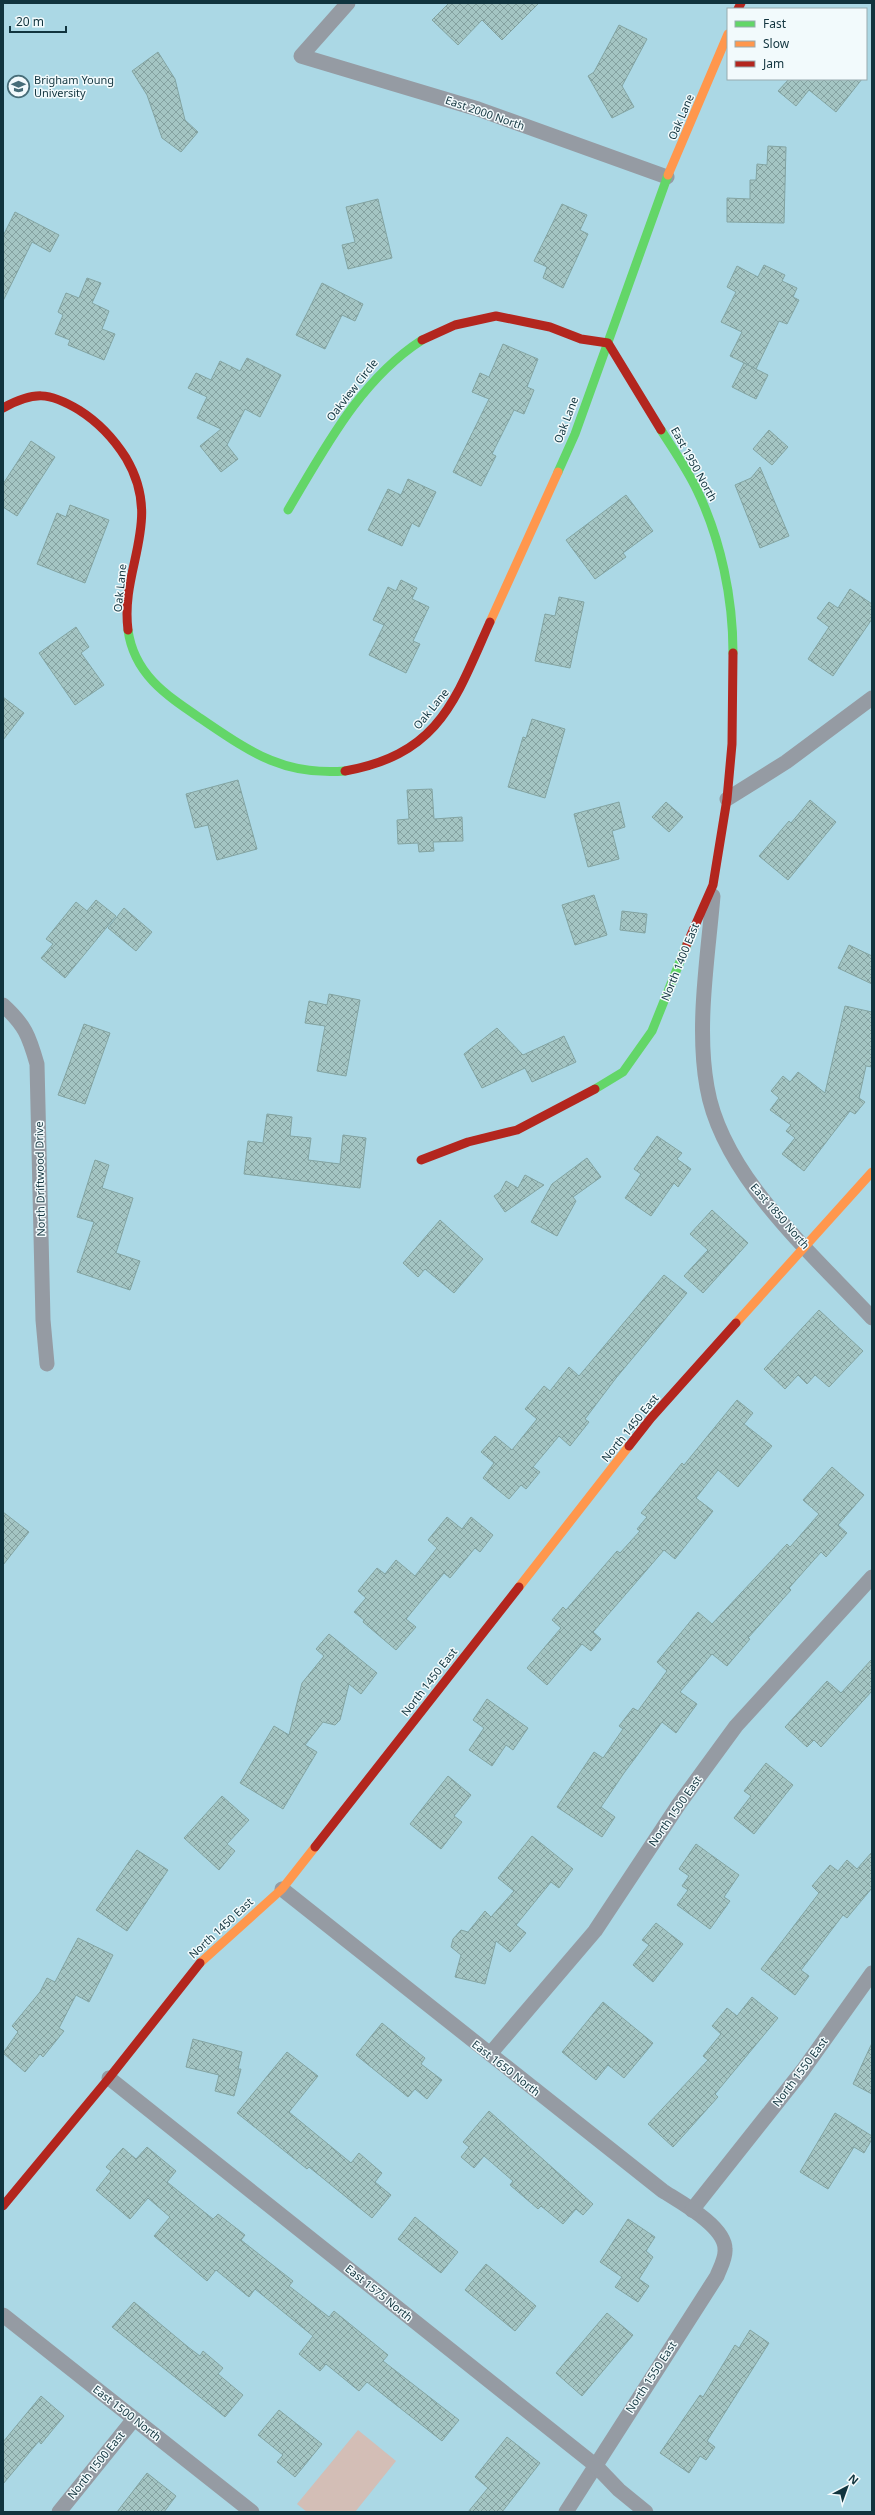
<svg xmlns="http://www.w3.org/2000/svg" width="875" height="2515" font-family="'Noto Sans',sans-serif">
<style>
.green{fill:#d3beb6}
.building{fill:url(#building-cross-hatch);stroke:#83a4a2}
.lines{fill:none;stroke-linecap:round;stroke-linejoin:round}
.street{stroke:#959ba3;stroke-width:15}
.fast{stroke:#63d668;stroke-width:9}
.slow{stroke:#ff974d;stroke-width:9}
.jam{stroke:#b3261e;stroke-width:9}
.labels{text-anchor:middle;stroke-width:3;stroke-linejoin:round;paint-order:stroke}
.poi-label{font-size:11px;fill:#11343e;stroke:#f2fafc;text-anchor:start}
.street-label{font-size:11px;fill:#11343e;stroke:#f2fafc}
</style>
<defs>
<pattern id="building-cross-hatch" width="8" height="8" patternUnits="userSpaceOnUse"><rect width="8" height="8" fill="#a4c5c3"/><path d="M0 0l8 8M0 8l8-8" fill="none" stroke="#84a1a0"/></pattern>
</defs>
<rect width="100%" height="100%" fill="#abd8e5"/>
<polygon class="green" points="358,2430 396,2461 355,2512 307,2512 297,2504"/>
<g class="building">
<polygon points="449,3 539,3 502,40 482,20 458,45 432,20"/>
<polygon points="619,25 647,39 622,86 634,107 612,118 588,76 594,72"/>
<polygon points="158,52 175,79 185,120 198,132 181,152 162,138 147,95 132,71"/>
<polygon points="789,79 862,79 836,112 809,90 796,106 778,91"/>
<polygon points="768,146 786,147 784,223 727,222 727,198 750,199 750,180 756,180 757,164 767,165"/>
<polygon points="378,199 392,258 348,269 342,245 355,242 346,207"/>
<polygon points="562,204 587,215 580,230 588,234 563,288 543,278 547,267 534,261"/>
<polygon points="15,212 59,235 50,252 32,242 3,301 3,236"/>
<polygon points="764,265 785,275 782,281 797,288 793,297 799,300 787,324 779,321 756,369 730,356 742,332 721,322 736,292 727,287 737,266 758,277"/>
<polygon points="87,278 101,283 92,303 109,311 102,329 115,334 104,360 68,345 70,340 55,334 63,315 58,312 66,293 79,298"/>
<polygon points="322,283 363,304 355,321 342,315 325,349 296,335"/>
<polygon points="503,344 538,359 527,387 534,390 524,414 514,410 492,454 496,456 481,486 453,472 489,399 472,392 480,373 489,377"/>
<polygon points="247,358 281,375 260,417 245,409 227,445 238,459 221,472 200,446 221,429 197,418 207,397 188,388 196,373 211,380 220,361 240,371"/>
<polygon points="744,363 768,375 756,399 732,387"/>
<polygon points="769,430 788,447 772,465 753,449"/>
<polygon points="31,441 55,457 17,516 3,507 3,484"/>
<polygon points="760,467 789,536 760,548 735,485 751,478"/>
<polygon points="408,479 436,492 419,527 412,523 402,546 368,530 388,489 401,495"/>
<polygon points="626,495 653,531 623,553 626,557 595,579 566,540"/>
<polygon points="70,505 109,520 85,583 37,564 57,513 66,517"/>
<polygon points="401,580 417,588 412,599 429,607 413,641 420,644 406,673 369,655 384,625 373,620 388,587 396,591"/>
<polygon points="850,589 872,604 872,619 833,676 808,659 829,627 817,618 829,602 838,608"/>
<polygon points="559,597 584,602 570,668 535,661 545,614 555,616"/>
<polygon points="76,627 89,647 81,653 104,685 75,705 39,653"/>
<polygon points="3,697 24,713 3,740"/>
<polygon points="532,719 565,729 545,798 508,787 523,737 526,738"/>
<polygon points="238,780 257,849 217,860 208,825 195,828 186,794"/>
<polygon points="432,789 434,819 462,817 463,841 433,842 434,851 419,852 418,843 398,844 397,820 409,819 407,790"/>
<polygon points="810,800 836,822 788,880 759,856 789,821 791,823"/>
<polygon points="619,802 625,827 612,831 619,859 588,867 574,814"/>
<polygon points="666,802 683,817 669,832 652,817"/>
<polygon points="594,895 607,935 575,945 562,905"/>
<polygon points="96,900 116,916 65,978 41,958 53,944 46,939 76,902 87,911"/>
<polygon points="124,908 152,932 136,951 108,928"/>
<polygon points="622,911 647,914 645,933 620,930"/>
<polygon points="849,945 872,956 872,984 838,968"/>
<polygon points="329,994 360,1000 346,1076 317,1071 325,1026 305,1023 309,1001 327,1005"/>
<polygon points="845,1006 872,1012 872,1067 866,1066 859,1098 865,1102 855,1114 850,1111 804,1171 782,1154 795,1138 786,1131 791,1125 770,1110 779,1098 771,1091 783,1076 790,1082 798,1072 825,1093"/>
<polygon points="84,1024 110,1033 85,1104 58,1095"/>
<polygon points="497,1028 523,1055 564,1036 576,1062 532,1082 525,1068 482,1088 464,1054"/>
<polygon points="267,1114 292,1117 290,1136 311,1138 308,1160 340,1164 343,1135 366,1138 360,1188 244,1174 248,1141 263,1143"/>
<polygon points="657,1136 682,1153 677,1159 691,1169 678,1187 674,1183 651,1216 625,1198 641,1174 634,1169"/>
<polygon points="587,1158 601,1177 573,1197 576,1201 557,1236 531,1222 552,1184"/>
<polygon points="95,1160 109,1165 102,1188 133,1198 116,1253 140,1261 130,1290 77,1272 94,1222 77,1217"/>
<polygon points="525,1175 544,1185 505,1212 494,1196 500,1192 506,1181 518,1188"/>
<polygon points="712,1210 748,1243 703,1293 684,1276 708,1250 690,1234"/>
<polygon points="440,1220 483,1259 454,1293 425,1269 418,1277 403,1263"/>
<polygon points="664,1275 687,1293 616,1378 585,1419 589,1422 570,1446 559,1436 533,1467 540,1472 526,1489 521,1485 509,1499 483,1478 494,1463 481,1452 495,1436 512,1450 537,1419 525,1409 544,1386 550,1391 569,1367 579,1376"/>
<polygon points="819,1310 863,1351 829,1387 815,1375 807,1384 798,1375 785,1389 764,1369"/>
<polygon points="737,1400 753,1413 744,1424 772,1446 738,1487 718,1470 696,1498 713,1511 675,1559 664,1550 593,1632 601,1639 591,1651 582,1644 547,1685 527,1668 561,1628 552,1620 563,1607 566,1610 617,1551 620,1553 640,1531 637,1529 647,1517 641,1513 682,1463 684,1465"/>
<polygon points="832,1467 864,1495 838,1525 847,1533 826,1557 821,1552 789,1588 791,1590 748,1638 750,1639 727,1666 712,1654 680,1692 697,1704 676,1733 662,1722 624,1773 601,1807 615,1817 602,1837 557,1807 594,1752 603,1758 623,1729 619,1726 633,1708 638,1711 667,1671 657,1662 698,1612 712,1624 787,1544 790,1547 819,1514 803,1500"/>
<polygon points="3,1512 29,1532 3,1565"/>
<polygon points="447,1517 462,1529 471,1517 493,1535 480,1552 475,1548 450,1578 444,1573 406,1619 416,1627 396,1650 363,1622 364,1620 354,1612 366,1598 358,1591 377,1568 385,1574 396,1560 415,1576 437,1548 428,1540"/>
<polygon points="329,1634 377,1673 361,1694 349,1684 340,1720 335,1725 323,1722 305,1745 317,1752 283,1809 240,1783 274,1726 289,1735 302,1683 324,1656 316,1649"/>
<polygon points="872,1659 872,1691 821,1747 814,1740 807,1747 785,1727 827,1681 841,1693"/>
<polygon points="487,1699 528,1728 513,1750 506,1745 492,1766 469,1750 484,1728 473,1720"/>
<polygon points="766,1763 793,1785 754,1834 734,1818 751,1796 744,1791"/>
<polygon points="448,1776 471,1795 454,1816 462,1822 441,1849 410,1824"/>
<polygon points="222,1796 249,1820 227,1844 235,1851 219,1870 184,1838"/>
<polygon points="532,1836 573,1869 559,1888 551,1882 516,1925 526,1933 510,1952 496,1941 485,1984 455,1977 461,1955 451,1947 453,1939 461,1930 468,1932 485,1911 491,1917 514,1891 498,1878"/>
<polygon points="696,1844 739,1875 724,1897 730,1901 710,1929 677,1905 688,1890 682,1886 689,1876 679,1869"/>
<polygon points="137,1850 168,1870 127,1931 96,1910"/>
<polygon points="872,1852 872,1888 847,1918 843,1915 801,1970 809,1976 795,1995 761,1969 819,1893 812,1886 830,1865 838,1871 847,1860 857,1869"/>
<polygon points="656,1923 683,1944 653,1982 633,1965 649,1945 642,1940"/>
<polygon points="78,1938 113,1955 89,2002 76,1995 59,2028 64,2031 43,2057 40,2054 25,2072 3,2053 18,2032 12,2026 40,1992 47,1978 55,1982"/>
<polygon points="752,1997 778,2018 715,2094 718,2097 673,2147 648,2124 708,2060 703,2056 721,2034 712,2026 727,2008 737,2016"/>
<polygon points="603,2002 653,2043 624,2078 608,2065 596,2080 562,2052"/>
<polygon points="382,2023 425,2058 421,2064 442,2080 427,2099 415,2089 408,2097 356,2055"/>
<polygon points="193,2039 242,2052 238,2069 241,2069 234,2096 215,2091 219,2075 186,2067"/>
<polygon points="872,2043 872,2094 853,2084"/>
<polygon points="287,2052 318,2076 289,2112 351,2163 359,2153 382,2173 375,2182 391,2195 372,2218 309,2167 307,2169 237,2113"/>
<polygon points="489,2111 593,2204 583,2215 576,2209 563,2224 541,2206 538,2209 510,2185 513,2181 484,2156 474,2168 461,2157 469,2147 463,2142"/>
<polygon points="835,2113 872,2136 872,2139 864,2153 854,2147 828,2189 800,2172"/>
<polygon points="147,2147 176,2171 167,2182 213,2219 218,2214 245,2235 241,2240 293,2281 289,2286 329,2317 334,2311 388,2355 383,2361 459,2420 442,2441 367,2382 359,2391 326,2364 320,2371 299,2354 313,2336 255,2289 249,2297 216,2270 207,2281 180,2258 154,2236 170,2217 148,2198 130,2219 96,2190 111,2171 106,2167 123,2148 136,2159"/>
<polygon points="415,2217 458,2252 441,2273 398,2239"/>
<polygon points="628,2219 655,2237 646,2251 653,2257 639,2279 649,2286 638,2302 615,2287 622,2277 600,2262"/>
<polygon points="486,2264 536,2306 515,2331 465,2290"/>
<polygon points="134,2302 188,2347 200,2356 203,2351 223,2368 218,2374 243,2395 225,2417 112,2327"/>
<polygon points="607,2313 633,2335 582,2396 556,2373"/>
<polygon points="750,2330 769,2343 707,2441 715,2447 706,2460 700,2456 689,2473 660,2453 700,2395 703,2397 735,2345 739,2348"/>
<polygon points="41,2396 64,2416 41,2444 39,2441 3,2484 3,2442"/>
<polygon points="279,2410 322,2444 295,2477 277,2462 283,2455 258,2435"/>
<polygon points="507,2437 540,2463 502,2512 468,2512 488,2488 475,2477"/>
<polygon points="147,2473 176,2496 164,2512 117,2512"/>
</g>
<g class="lines">
<g class="street">
<polyline points="348,3 301,56 478,109 667,177"/>
<polyline points="727,799 786,762 872,698"/>
<path d="M713 896C708 956 696 1027 707 1087 722 1176 812 1253 872 1318"/>
<path d="M3 1005C25 1025 29 1036 37 1064L43 1320 47 1364"/>
<path d="M282 1889 663 2191C680 2202 725 2226 725 2249 726 2258 720 2268 717 2276L566 2512"/>
<polyline points="490,2054 595,1931 679,1804 736,1726 872,1577"/>
<polyline points="109,2078 595,2465 619,2490 646,2512"/>
<polyline points="692,2210 803,2070 872,1973"/>
<polyline points="3,2315 252,2512"/>
<polyline points="59,2512 134,2419"/>
</g>
<g class="fast">
<path d="M661 430C673 449 687 469 697 490 721 540 733 598 733 653"/>
<polyline points="558,472 575,434 668,175"/>
<path d="M288 510C325 448 360 380 422 340"/>
<path d="M128 630C134 674 166 695 200 718 249 751 282 776 345 771"/>
<polyline points="595,1089 623,1072 652,1031 687,944"/>
</g>
<g class="slow">
<polyline points="668,175 728,34"/>
<polyline points="490,622 558,472"/>
<polyline points="736,1323 872,1172"/>
<polyline points="519,1587 629,1446"/>
<polyline points="200,1963 282,1889 315,1847"/>
</g>
<g class="jam">
<polyline points="738,9 741,3"/>
<polyline points="422,340 455,325 496,316 550,327 581,339 608,343 661,430"/>
<path d="M3 408C34 391 49 392 79 410 98 422 114 439 126 458 164 522 120 567 128 630"/>
<path d="M345 771C440 754 455 700 490 622"/>
<polyline points="687,944 713,885 727,799 732,744 733,653"/>
<polyline points="421,1160 468,1142 517,1130 595,1089"/>
<polyline points="629,1446 651,1418 736,1323"/>
<polyline points="315,1847 519,1587"/>
<polyline points="3,2206 109,2078 200,1963"/>
</g>
</g>
<defs>
<symbol id="university-ring" viewBox="-11 -11 22 22"><circle r="9.5" fill="#f2fafc" stroke="#476d78" stroke-width="1.5"/><path d="M0-5L7-2L0 1L-7-2ZM-4 1L0 2.5L4 1V4Q0 6-4 4Z" fill="#476d78"/></symbol>
</defs>
<g fill-rule="evenodd">
<use href="#university-ring" x="6" y="74" width="25" height="25"/>
</g>
<g class="labels">
<g class="poi-label">
<text x="34" y="84">Brigham Young<tspan x="34" dy="13">University</tspan></text>
</g>
<g class="street-label">
<text transform="translate(485 113) rotate(19)" y="4">East 2000 North</text>
<text transform="translate(681 117) rotate(-67)" y="4">Oak Lane</text>
<text transform="translate(352 390) rotate(-52)" y="4">Oakview Circle</text>
<text transform="translate(566 420) rotate(-69)" y="4">Oak Lane</text>
<text transform="translate(694 464) rotate(61)" y="4">East 1950 North</text>
<text transform="translate(120 588) rotate(-84)" y="4">Oak Lane</text>
<text transform="translate(431 709) rotate(-51)" y="4">Oak Lane</text>
<text transform="translate(680 962) rotate(-68)" y="4">North 1400 East</text>
<text transform="translate(40 1179) rotate(-91)" y="4">North Driftwood Drive</text>
<text transform="translate(780 1216) rotate(49)" y="4">East 1850 North</text>
<text transform="translate(630 1428) rotate(-51)" y="4">North 1450 East</text>
<text transform="translate(429 1682) rotate(-52)" y="4">North 1450 East</text>
<text transform="translate(675 1811) rotate(-55)" y="4">North 1500 East</text>
<text transform="translate(221 1928) rotate(-43)" y="4">North 1450 East</text>
<text transform="translate(506 2068) rotate(38)" y="4">East 1650 North</text>
<text transform="translate(800 2072) rotate(-53)" y="4">North 1550 East</text>
<text transform="translate(379 2293) rotate(39)" y="4">East 1575 North</text>
<text transform="translate(651 2377) rotate(-57)" y="4">North 1550 East</text>
<text transform="translate(127 2413) rotate(38)" y="4">East 1500 North</text>
<text transform="translate(96 2465) rotate(-51)" y="4">North 1500 East</text>
</g>
</g>
<rect width="875" height="2515" fill="none" stroke="#11343e" stroke-width="8"/>
<rect x="727" y="8" width="140" height="72" fill="#f2fafc" stroke="#98abb0"/>
<rect x="735" y="21" width="20" height="6" fill="#63d668" stroke="#98abb0"/>
<text x="763" y="28" font-size="12" fill="#11343e">Fast</text>
<rect x="735" y="41" width="20" height="6" fill="#ff974d" stroke="#98abb0"/>
<text x="763" y="48" font-size="12" fill="#11343e">Slow</text>
<rect x="735" y="61" width="20" height="6" fill="#b3261e" stroke="#98abb0"/>
<text x="763" y="68" font-size="12" fill="#11343e">Jam</text>
<g transform="translate(847 2487) rotate(41)" stroke="#f2fafc" stroke-width="3" paint-order="stroke">
<path d="M0-3L7 15L0 10L-7 15Z" fill="#11343e"/>
<text y="-6" font-size="11" font-weight="bold" text-anchor="middle" fill="#11343e">N</text>
</g>
<path d="M10 26v6h56v-6" fill="none" stroke="#11343e" stroke-width="2"/>
<text x="16" y="26" font-size="12" fill="#11343e" stroke="#f2fafc" stroke-width="3" paint-order="stroke">20 m</text>
</svg>
